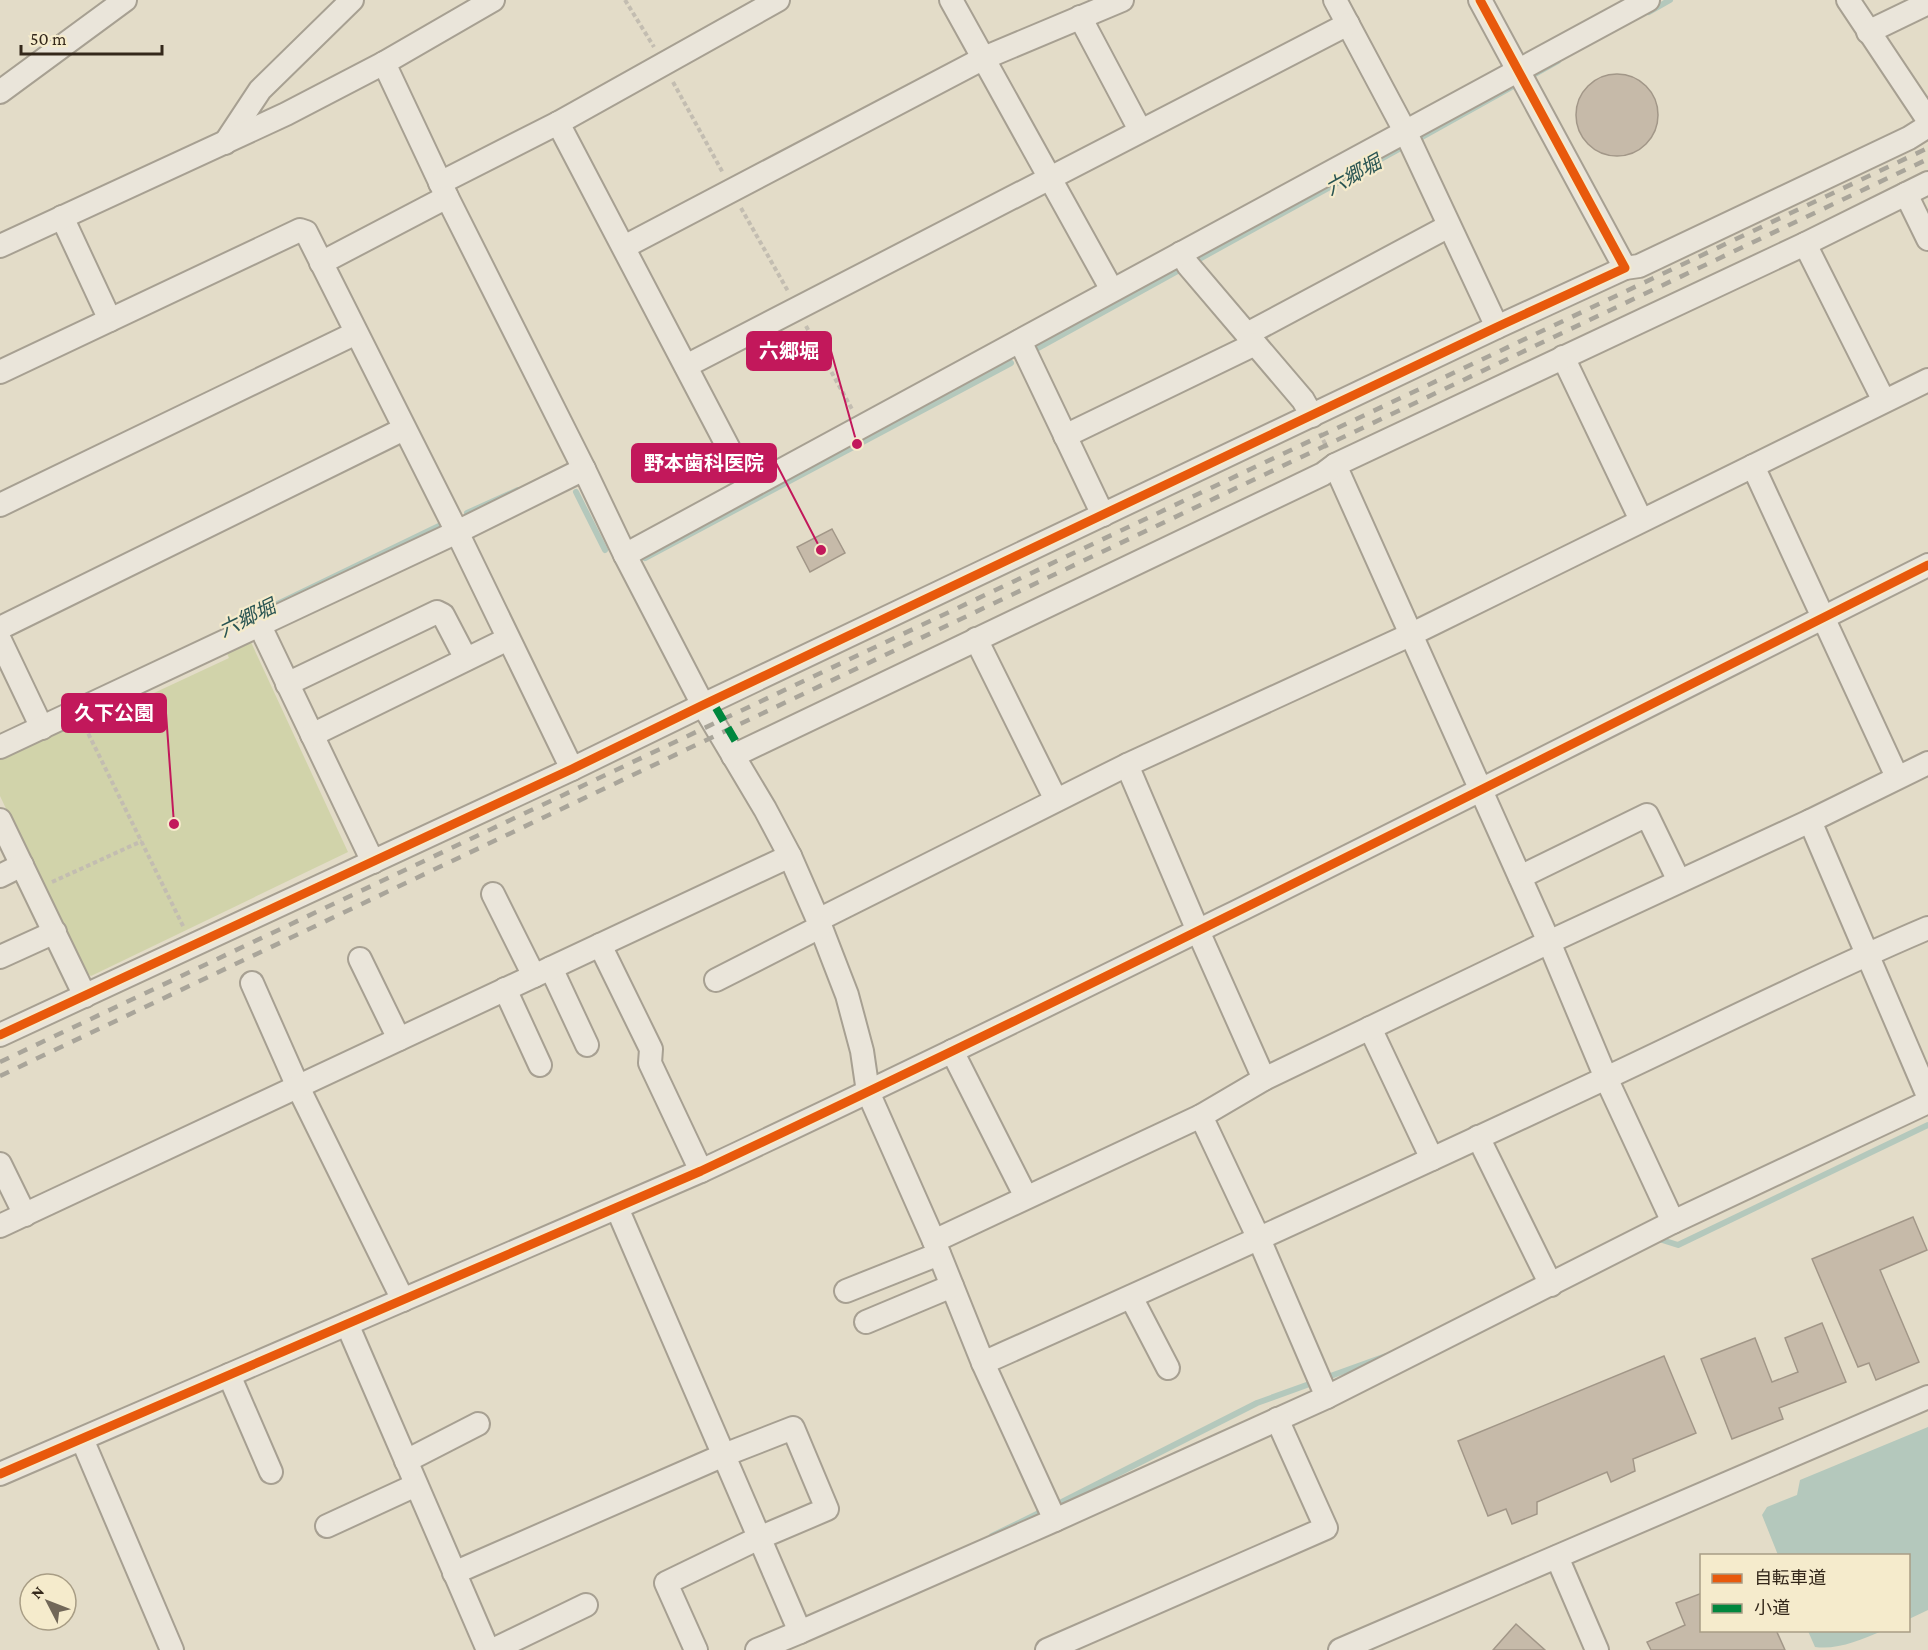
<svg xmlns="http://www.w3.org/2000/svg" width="1928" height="1650" font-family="'Crimson Pro','Noto Sans JP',serif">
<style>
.green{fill:#d1d3aa}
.water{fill:#b4c8bc}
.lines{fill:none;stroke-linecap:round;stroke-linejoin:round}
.stream{stroke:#b4c8bc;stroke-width:6}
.building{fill:#c6baa9;stroke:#a29788;stroke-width:1.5}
.minor-casing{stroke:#a7a092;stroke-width:26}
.path{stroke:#c3bdb1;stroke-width:4;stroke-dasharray:4.5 3;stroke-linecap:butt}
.minor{stroke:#eae5da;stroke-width:22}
.rail{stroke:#a9a59a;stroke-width:4.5;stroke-dasharray:10 10;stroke-linecap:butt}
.quiet{stroke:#00873e;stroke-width:8;stroke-dasharray:15 8;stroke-linecap:butt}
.cycleway-casing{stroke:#f5ebcc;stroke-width:13}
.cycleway{stroke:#e8590c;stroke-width:9}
.labels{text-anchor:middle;stroke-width:4.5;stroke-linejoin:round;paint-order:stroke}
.water-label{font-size:20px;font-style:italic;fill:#2a5553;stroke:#f5ebcc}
.leader{fill:none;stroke:#c2185b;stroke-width:2}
.callout-dot{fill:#c2185b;stroke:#f5ebcc;stroke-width:2}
.callout{fill:#c2185b;stroke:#c2185b;stroke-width:2}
.callout-label{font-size:20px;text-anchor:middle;font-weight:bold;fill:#fff}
</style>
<rect width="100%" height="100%" fill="#e3dcc8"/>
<polygon class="green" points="250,640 348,852 91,976 83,970 0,796 0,757 92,713 96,720 229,658 226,651"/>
<g class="water">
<polygon points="1928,1427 1928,1610 1909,1619 1908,1556 1778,1555 1762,1515 1767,1507 1797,1495 1800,1480"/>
<path d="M1808 1631H1882C1860 1640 1838 1650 1815 1647Z"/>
</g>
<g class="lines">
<g class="stream">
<polyline points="1649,12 1670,0"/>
<polyline points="1528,78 1558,61"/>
<polyline points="1415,141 1519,83"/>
<polyline points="1036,349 1406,145"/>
<polyline points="576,492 605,550"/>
<polyline points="467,513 518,490"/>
<polyline points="645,558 1011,363"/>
<polyline points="238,623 441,525"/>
<polyline points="1656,1238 1678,1245 1928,1125"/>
<polyline points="1325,1378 1386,1356"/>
<polyline points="1054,1506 1257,1403 1315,1382"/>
<polyline points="992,1536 1045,1510"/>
</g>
</g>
<g class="building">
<circle cx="1617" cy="115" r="41"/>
<polygon points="832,529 845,553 810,572 797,547"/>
<polygon points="1913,1217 1927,1250 1880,1270 1919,1362 1876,1380 1869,1363 1858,1367 1812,1259"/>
<polygon points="1822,1323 1846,1382 1779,1408 1783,1419 1732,1439 1701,1359 1755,1338 1772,1382 1798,1372 1785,1338"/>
<polygon points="1664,1356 1696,1433 1633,1459 1635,1471 1611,1482 1607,1472 1537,1502 1537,1514 1512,1524 1506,1509 1488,1516 1458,1441"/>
<polygon points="1702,1593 1702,1630 1776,1630 1785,1650 1651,1650 1647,1642 1685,1625 1676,1603"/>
<polygon points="1516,1624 1545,1650 1493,1650"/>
</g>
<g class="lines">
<defs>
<g id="minor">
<polyline points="951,0 1112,290"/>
<polyline points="1335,0 1406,133 1497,327"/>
<polyline points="1848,0 1928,120"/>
<polyline points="1080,17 1140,130"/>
<polyline points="1868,32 1928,3"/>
<polyline points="384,63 447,197 584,469 625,555 703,705 765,809 790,856 818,920 847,995 862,1051 868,1092 934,1241 983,1363 1055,1520"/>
<polyline points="0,92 125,0"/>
<polyline points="558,123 749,487"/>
<polyline points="225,143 260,90 352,0"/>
<polyline points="440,183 558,123 778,0"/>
<polyline points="1906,194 1928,239"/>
<polyline points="62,217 110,320"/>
<polyline points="1805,244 1884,401"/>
<polyline points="0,246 286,114 384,63 493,0"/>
<polyline points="624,247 984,58 1122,0"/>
<polyline points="1181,253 1188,265 1303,400 1312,416"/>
<polyline points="321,263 447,197"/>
<polyline points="1625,268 1639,266 1909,138 1928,126"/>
<polyline points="1247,334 1449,226"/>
<polyline points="1020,341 1103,515"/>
<polyline points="1563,357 1641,520"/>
<polyline points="686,366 1348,24"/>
<polyline points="0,372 300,230 306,232 457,532 572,769"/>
<polyline points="1065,436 1255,344"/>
<polyline points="1335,465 1549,942 1606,1078 1673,1222"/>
<polyline points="1753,466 1897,777"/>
<polyline points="0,505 356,333"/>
<polyline points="625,555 1648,0"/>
<polyline points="260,626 373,862"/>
<polyline points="0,628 404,429"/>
<polyline points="976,639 1056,800"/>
<polyline points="0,640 42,728"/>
<polyline points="287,684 437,612 443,615 466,659"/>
<polyline points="312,735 508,639"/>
<polyline points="0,747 457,532 584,469"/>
<polyline points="733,756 1323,474 1335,465 1805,244 1928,183"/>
<polyline points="1127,765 1198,931 1264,1079"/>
<polyline points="0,820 85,996"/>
<polyline points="1810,821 1928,1096"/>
<polyline points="0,876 22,865"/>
<polyline points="1520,877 1647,815 1679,881"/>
<polyline points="493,894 534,976"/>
<polyline points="818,920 1127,765 1412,634 1928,380"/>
<polyline points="600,945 651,1049 650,1063 701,1171"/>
<polyline points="0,957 55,932"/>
<polyline points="360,959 399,1039"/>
<polyline points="551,968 587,1045"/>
<polyline points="716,980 820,927"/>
<polyline points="252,983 298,1087 403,1300"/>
<polyline points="505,989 540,1065"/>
<polyline points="1370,1028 1432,1159"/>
<polyline points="0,1035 572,769 703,705 1497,327 1625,268 1480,0"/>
<polyline points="952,1051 1026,1197"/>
<polyline points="1201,1116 1259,1239 1327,1397"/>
<polyline points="1478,1137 1551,1285"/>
<polyline points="0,1164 25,1215"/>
<polyline points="617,1208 800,1632 1055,1520 1327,1397 1673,1222 1928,1102"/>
<polyline points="0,1226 790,856"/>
<polyline points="934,1241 1201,1116 1264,1079 1549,942 1810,821 1928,763"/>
<polyline points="846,1291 939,1254"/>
<polyline points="1131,1297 1168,1368"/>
<polyline points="866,1322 952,1286"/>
<polyline points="347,1324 488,1650"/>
<path d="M983 1363C1191 1270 1399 1175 1606 1078 1713 1028 1819 974 1928 928"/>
<polyline points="229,1375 271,1472"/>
<polyline points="82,1439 172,1650"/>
<polyline points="406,1461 478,1424"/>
<path d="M0 1474 701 1171C1114 977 1520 770 1928 565"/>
<polyline points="327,1526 416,1485"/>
<polyline points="1557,1557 1597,1650"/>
<polyline points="454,1573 724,1455 793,1428 827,1509 759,1538 666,1583 696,1650"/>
<polyline points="493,1650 586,1605"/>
<polyline points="757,1650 800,1632"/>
<polyline points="1047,1650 1326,1528 1277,1419"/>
<polyline points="1340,1650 1928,1397"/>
</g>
</defs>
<use href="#minor" class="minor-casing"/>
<g class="path">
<polyline points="625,0 654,47"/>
<polyline points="673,82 723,173"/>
<polyline points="741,208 789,293"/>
<polyline points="806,326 853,411"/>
<polyline points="1320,433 1327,448"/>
<polyline points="85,727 184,928"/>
<polyline points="52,882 142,841"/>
</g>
<use href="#minor" class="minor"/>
<g class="rail">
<polyline points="0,1062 1928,148"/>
<polyline points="0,1076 1928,159"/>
</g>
<polyline class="quiet" points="716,708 736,742"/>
<defs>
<g id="cycleway">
<polyline points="0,1035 572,769 703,705 1497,327 1625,268 1480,0"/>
<path d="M0 1474 701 1171C1114 977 1520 770 1928 565"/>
</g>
</defs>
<use href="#cycleway" class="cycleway-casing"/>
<use href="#cycleway" class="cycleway"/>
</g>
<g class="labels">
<g class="water-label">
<text transform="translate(1353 175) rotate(-29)" y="7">六郷堀</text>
<text transform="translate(247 618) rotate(-26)" y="7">六郷堀</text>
</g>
</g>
<path class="leader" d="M857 444L831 351M821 550L776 463M174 824L166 713"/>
<g class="callout-dot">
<circle cx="857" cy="444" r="6"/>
<circle cx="821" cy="550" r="6"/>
<circle cx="174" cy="824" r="6"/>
</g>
<g class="callout">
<rect x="747" y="332" width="84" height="38" rx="6"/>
<rect x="632" y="444" width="144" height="38" rx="6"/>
<rect x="62" y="694" width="104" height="38" rx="6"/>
</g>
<g class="callout-label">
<text x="789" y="358">六郷堀</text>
<text x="704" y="470">野本歯科医院</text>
<text x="114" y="720">久下公園</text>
</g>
<rect x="1700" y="1554" width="210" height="78" fill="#f5ebcc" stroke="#a89d85" stroke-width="1.5"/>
<rect x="1712" y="1574" width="30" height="9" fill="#e8590c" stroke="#a89d85" stroke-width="1.5"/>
<text x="1754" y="1584" font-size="18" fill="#34281b">自転車道</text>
<rect x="1712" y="1604" width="30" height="9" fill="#00873e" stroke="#a89d85" stroke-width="1.5"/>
<text x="1754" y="1614" font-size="18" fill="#34281b">小道</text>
<g transform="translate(48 1602) rotate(312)"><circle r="28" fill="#f5ebcc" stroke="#a89d85" stroke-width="1.5"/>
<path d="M0-4.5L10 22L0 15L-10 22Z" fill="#716758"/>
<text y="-9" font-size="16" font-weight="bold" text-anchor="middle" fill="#34281b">N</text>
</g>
<path d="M21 45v9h141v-9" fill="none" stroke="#34281b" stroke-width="3"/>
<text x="30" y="45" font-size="18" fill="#34281b" stroke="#f5ebcc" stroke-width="4.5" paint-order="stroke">50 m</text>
</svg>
